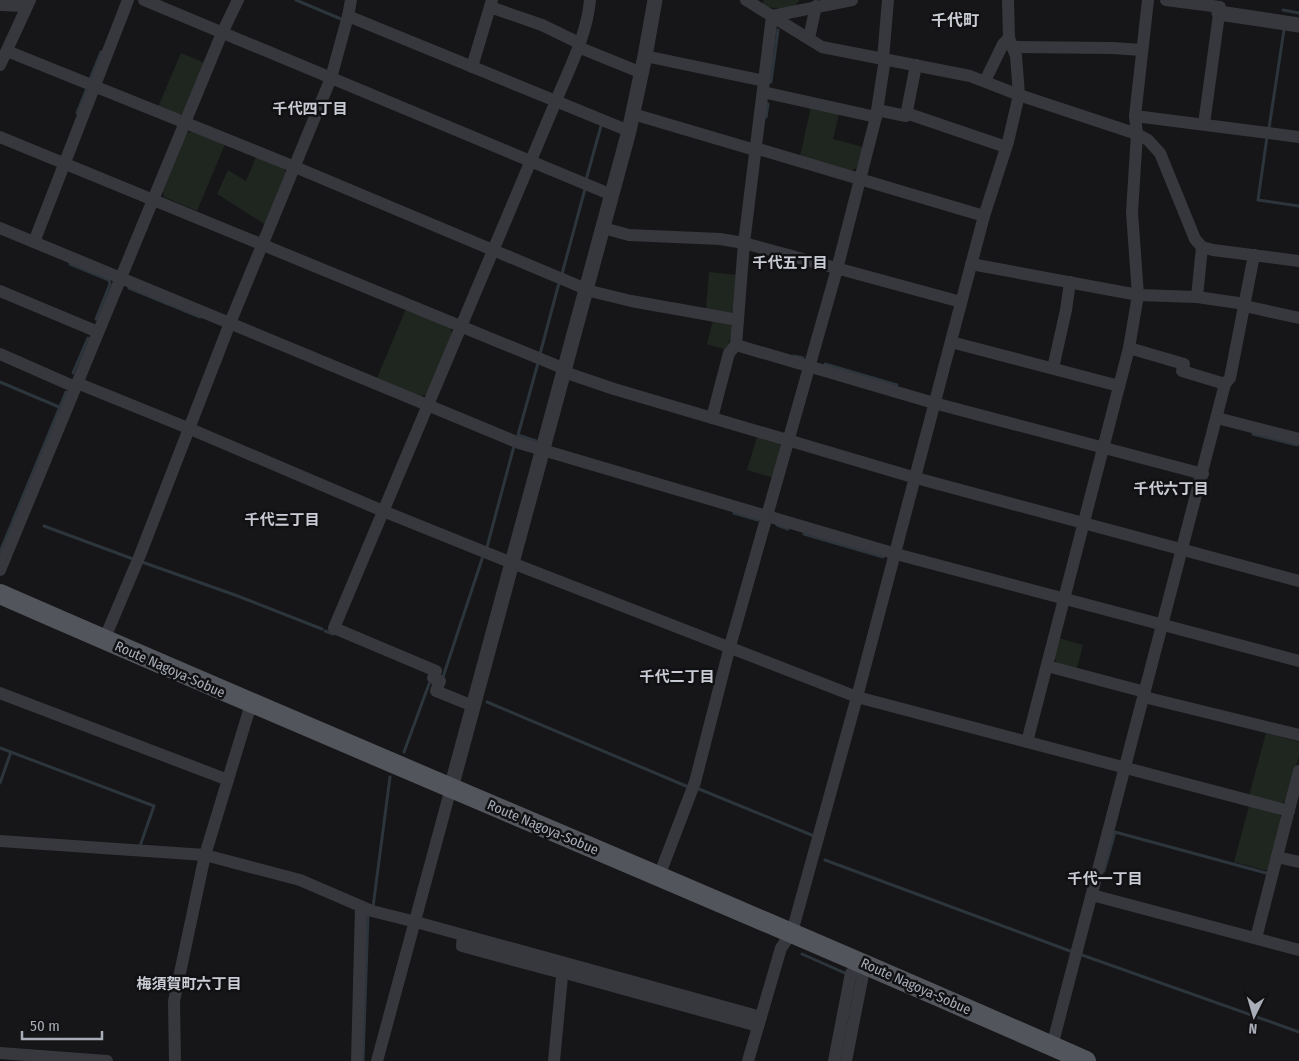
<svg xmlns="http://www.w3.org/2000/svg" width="1299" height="1061" font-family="'Fira Sans Condensed','Noto Sans JP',sans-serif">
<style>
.green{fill:#1e261f}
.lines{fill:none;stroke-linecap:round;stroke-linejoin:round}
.stream{stroke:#2c353c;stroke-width:3}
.minor{stroke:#37383d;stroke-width:12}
.tertiary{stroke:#37383d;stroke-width:15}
.primary{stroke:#53555c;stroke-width:20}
.labels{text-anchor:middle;stroke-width:5;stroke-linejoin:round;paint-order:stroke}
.street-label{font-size:14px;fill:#a8adb8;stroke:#111113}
.neighbourhood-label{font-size:15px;font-weight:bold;fill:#c9ccd4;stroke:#111113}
.quarter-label{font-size:16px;font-weight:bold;fill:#c9ccd4;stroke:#111113}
</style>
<rect width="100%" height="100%" fill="#161618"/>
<g class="green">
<path d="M764 0H799V1L794 7C782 9 773 10 762 4Z"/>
<polygon points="181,53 205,63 185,112 178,115 158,107"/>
<polygon points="811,107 839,114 833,139 863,147 858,167 851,171 800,156"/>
<polygon points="193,131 225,144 197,211 164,197 163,191 187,133"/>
<polygon points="256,157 284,168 287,176 266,225 217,194 228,170 246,181"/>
<polygon points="709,272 737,275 734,310 729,314 706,309"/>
<polygon points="406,309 450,327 452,334 427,394 421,396 377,378"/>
<polygon points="713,320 729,323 733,329 727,350 707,344"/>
<polygon points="757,437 779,443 782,449 774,478 747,470"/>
<polygon points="1059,638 1083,645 1077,668 1057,663 1054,658"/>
<polygon points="1266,733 1299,742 1299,756 1286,801 1280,804 1249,796"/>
<polygon points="1249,806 1278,814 1282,818 1268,871 1234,862"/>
</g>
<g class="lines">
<g class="stream">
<polyline points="296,0 341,19"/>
<polyline points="1283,10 1299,13"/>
<polyline points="90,79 101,52"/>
<polyline points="771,82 778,30"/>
<polyline points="77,113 87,88"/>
<polyline points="766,117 768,104"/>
<polyline points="1269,128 1284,30"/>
<polyline points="1267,137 1258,200 1299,206"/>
<polyline points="586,180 601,126"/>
<polyline points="70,264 109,280 110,284 96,319"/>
<polyline points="562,274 585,189"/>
<polyline points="129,288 200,317"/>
<polyline points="540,354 559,283"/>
<polyline points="794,356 803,358"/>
<polyline points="825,364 897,385"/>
<polyline points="73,373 88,338"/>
<polyline points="0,382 59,407"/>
<polyline points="1253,434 1297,445"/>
<polyline points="536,441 518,435 538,363"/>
<polyline points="734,513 758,520"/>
<polyline points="777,525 788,529"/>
<polyline points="44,526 133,559"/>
<polyline points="804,534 883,557"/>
<polyline points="487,547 514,446"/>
<polyline points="0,552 66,392"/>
<polyline points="142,562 235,595 322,629"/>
<polyline points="325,631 333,634"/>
<polyline points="443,677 483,556"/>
<polyline points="487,702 686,786"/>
<polyline points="0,748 154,806 140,846"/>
<polyline points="404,752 429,684"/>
<polyline points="0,783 11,752"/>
<polyline points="699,789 814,836"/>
<polyline points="825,860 1070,951"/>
<polyline points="1104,871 1115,832 1266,873"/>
<polyline points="373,907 390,777"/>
<polyline points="802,954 847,974"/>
<polyline points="1082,955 1299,1032"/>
<polyline points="363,1061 368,915"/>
</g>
<g class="minor">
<polyline points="144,0 612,195"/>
<polyline points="746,0 822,47 970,76 1019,95 1137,134 1148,140 1160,153 1195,239 1202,247 1213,250 1299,261"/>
<polyline points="1166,0 1220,7 1204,124"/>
<polyline points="0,5 26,6"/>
<polyline points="490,7 542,25 579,43"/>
<polyline points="348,16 629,131"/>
<polyline points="772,16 744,243 736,345 934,403 1203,474"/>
<polyline points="772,16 852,0"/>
<polyline points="809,38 816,6"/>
<polyline points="578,47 642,73"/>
<polyline points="1012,47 1112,48 1142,50"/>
<polyline points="7,51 295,167 586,289"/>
<polyline points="645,56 764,81"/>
<polyline points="883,59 888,0"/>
<polyline points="0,65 30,0"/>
<polyline points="472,67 492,0"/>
<polyline points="985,81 1003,44 1009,38"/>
<polyline points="763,92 876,117"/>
<polyline points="877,110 906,116 916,65"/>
<polyline points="906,113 1006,147"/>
<polyline points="633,114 755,150"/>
<polyline points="1135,116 1299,137"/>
<polyline points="0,137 565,369"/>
<polyline points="755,148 984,216"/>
<polyline points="0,228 519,443 896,554 1299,661"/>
<polyline points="603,228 629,235 720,239 744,243 961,302"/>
<polyline points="34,242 128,0"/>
<polyline points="971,264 1138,295 1197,297 1245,304"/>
<polyline points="586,290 631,301 738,320"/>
<polyline points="0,291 98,332"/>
<polyline points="1197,297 1202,247"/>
<polyline points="1245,306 1299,318"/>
<polyline points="951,342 1119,386"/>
<polyline points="1129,348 1184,364 1182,371 1225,384"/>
<polyline points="0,354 75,387"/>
<polyline points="1053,368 1066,310 1070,282"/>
<polyline points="564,372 614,389 916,478 1299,581"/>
<polyline points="77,383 188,428 383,511 512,563 857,697 1289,811"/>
<polyline points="712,418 729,353 736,345"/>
<polyline points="1217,418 1299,439"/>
<polyline points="0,570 222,33 238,0"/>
<polyline points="104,640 140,555 230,323 331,78 348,16 351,0"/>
<polyline points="1047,666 1145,692"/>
<polyline points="0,693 228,780"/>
<polyline points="1144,697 1299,735"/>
<path d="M473 706 436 691 440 681 433 678 436 671 334 628 556 101C569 69 587 35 590 0"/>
<polyline points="1027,742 1129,348 1138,295 1132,212 1137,134 1135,116 1148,0"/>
<polyline points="0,841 205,855 300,880 372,911 416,922 761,1017"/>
<polyline points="1277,857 1299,862"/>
<polyline points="659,876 695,782 730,646 837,269 876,117 885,59"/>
<polyline points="1092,895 1299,950"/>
<polyline points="463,935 462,946 562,973"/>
<polyline points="1256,938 1299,771"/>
<polyline points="569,974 758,1026"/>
<polyline points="1052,1046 1225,384 1230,378 1254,255"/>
<polyline points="0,1053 107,1061"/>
<polyline points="175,1061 174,1001 205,855 251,704"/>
<polyline points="357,1061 361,907"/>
<polyline points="377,1061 451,788"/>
<polyline points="554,1061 563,966"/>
<polyline points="748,1061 781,948 792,932 857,697 984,216 1008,142 1019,95 1016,56 1009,38 1008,0"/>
<polyline points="834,1061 851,973 865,964"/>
<polyline points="846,1061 865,964"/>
</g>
<g class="tertiary">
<polyline points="1219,13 1299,25"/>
<polyline points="451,788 629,131 645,56 655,0"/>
</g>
<path class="primary" d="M0 594C361 752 726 902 1086 1061"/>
</g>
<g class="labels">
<g class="street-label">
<text transform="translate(170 669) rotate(24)" y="5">Route Nagoya-Sobue</text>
<text transform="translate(543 827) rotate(23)" y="5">Route Nagoya-Sobue</text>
<text transform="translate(916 986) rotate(24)" y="5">Route Nagoya-Sobue</text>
</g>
<g class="neighbourhood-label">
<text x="310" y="114">千代四丁目</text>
<text x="790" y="268">千代五丁目</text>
<text x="1171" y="494">千代六丁目</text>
<text x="282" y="525">千代三丁目</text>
<text x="677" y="682">千代二丁目</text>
<text x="1105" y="884">千代一丁目</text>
<text x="189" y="989">梅須賀町六丁目</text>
</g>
<g class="quarter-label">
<text x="955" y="26">千代町</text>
</g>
</g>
<g transform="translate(1254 1016) rotate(185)" stroke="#111113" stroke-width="4" paint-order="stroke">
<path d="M0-4L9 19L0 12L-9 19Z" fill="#a8adb8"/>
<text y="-8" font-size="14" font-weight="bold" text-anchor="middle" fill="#a8adb8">N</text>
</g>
<path d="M22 1031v8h80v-8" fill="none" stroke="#a8adb8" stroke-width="2.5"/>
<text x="30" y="1031" font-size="15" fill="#a8adb8" stroke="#111113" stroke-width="4" paint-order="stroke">50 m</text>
</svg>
